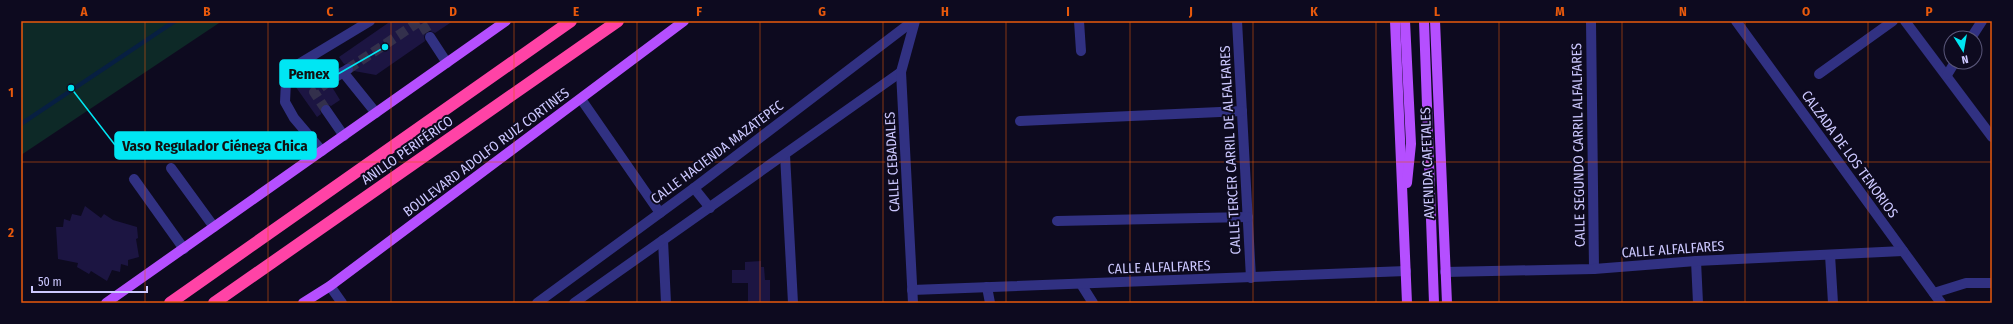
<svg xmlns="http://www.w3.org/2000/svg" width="2013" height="324" font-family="'Fira Sans Condensed',sans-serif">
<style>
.green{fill:#0d2927}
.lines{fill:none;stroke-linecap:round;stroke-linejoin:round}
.stream{stroke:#071f42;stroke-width:4.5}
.building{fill:#1c1542}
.minor-tunnel{stroke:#33304c;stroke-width:10;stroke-dasharray:10 5;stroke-linecap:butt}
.minor{stroke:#313182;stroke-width:10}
.major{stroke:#b54fff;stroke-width:10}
.highway{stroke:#ff43a6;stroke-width:12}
.grid{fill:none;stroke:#e8590c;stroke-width:1;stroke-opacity:0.55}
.labels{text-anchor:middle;stroke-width:4;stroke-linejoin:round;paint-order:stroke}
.street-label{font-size:14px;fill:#ccc8ff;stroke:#0d0a1f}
.leader{fill:none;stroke:#00e6f3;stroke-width:1.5}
.callout-dot{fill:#00e6f3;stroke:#0d0a1f;stroke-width:1.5}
.callout{fill:#00e6f3;stroke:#00e6f3;stroke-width:1.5}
.callout-label{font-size:15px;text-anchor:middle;font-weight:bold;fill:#111}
.neatline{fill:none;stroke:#e8590c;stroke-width:1.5}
.grid-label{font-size:13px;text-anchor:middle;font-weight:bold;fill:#e8590c}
</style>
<rect width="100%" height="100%" fill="#0d0a1f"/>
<polygon class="green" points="21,21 222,21 21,155"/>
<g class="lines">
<polyline class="stream" points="21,124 175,21"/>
</g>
<g class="building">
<polygon points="391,21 453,21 435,33 430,31 426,32 424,37 425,41 376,75 354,71 354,66 351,63 344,64 339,57"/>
<polygon points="314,62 324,77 322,82 323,86 328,88 332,87 340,100 331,106 326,104 322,105 320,110 321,114 317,117 293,83 301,71"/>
<polygon points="85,206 101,218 104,214 113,220 137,227 138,238 136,239 139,257 128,260 128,266 121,264 120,272 112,270 107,281 91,271 89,274 77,267 78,263 58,259 56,227 63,227 64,219 70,221 72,214 81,216"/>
<polygon points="761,261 761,267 764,267 765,280 770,280 770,303 748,303 748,283 732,283 732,270 745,270 745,262"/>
</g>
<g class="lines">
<g class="minor-tunnel">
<polyline points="348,69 420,21 430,37"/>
<polyline points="326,110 314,92 328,82"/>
</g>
<g class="minor">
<polyline points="1079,21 1081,51"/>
<polyline points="1237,21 1251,278"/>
<polyline points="1591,21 1594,269"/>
<polyline points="1736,21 1941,303"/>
<polyline points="1905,21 1992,137"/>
<polyline points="430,37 447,63"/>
<polyline points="1971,38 1982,21"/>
<polyline points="343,72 376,113"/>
<polyline points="1819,74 1893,21"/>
<polyline points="1947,75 1955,62"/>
<polyline points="328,82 348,69"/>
<polyline points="581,99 660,213"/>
<polyline points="326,110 344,136"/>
<polyline points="1020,121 1242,111"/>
<polyline points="322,151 294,118 285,102 286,81 297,65 370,21"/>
<polyline points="785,155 793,303"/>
<polyline points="171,168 214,227"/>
<polyline points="134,179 184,249"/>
<polyline points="694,188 710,208"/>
<polyline points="1057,221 1248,217"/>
<polyline points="663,240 666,303"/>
<polyline points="1830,255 1833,303"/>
<polyline points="1696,261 1698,303"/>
<polyline points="1445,272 1594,269 1696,261 1903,251"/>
<polyline points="1081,284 1093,303"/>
<polyline points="330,286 342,303"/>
<polyline points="987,287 990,303"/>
<polyline points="912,290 1406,271"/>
<polyline points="1934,293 1966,283 1992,283"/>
<polyline points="537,303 694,188 913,21"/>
<polyline points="574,303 901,72"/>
<polyline points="913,303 901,72 915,21"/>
</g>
<g class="major">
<polyline points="1395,21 1407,303"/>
<polyline points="1405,21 1411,144 1407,183"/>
<polyline points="1424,21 1434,303"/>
<polyline points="1435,21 1447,303"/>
<polyline points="106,303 506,21"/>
<polyline points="303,303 330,286 684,21"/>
</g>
<g class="highway">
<polyline points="170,303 571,21"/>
<polyline points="214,303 618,21"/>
</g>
</g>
<path class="grid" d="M145 21V303M268 21V303M391 21V303M514 21V303M637 21V303M760 21V303M883 21V303M1006 21V303M1130 21V303M1253 21V303M1376 21V303M1499 21V303M1622 21V303M1745 21V303M1868 21V303M21 162H1992"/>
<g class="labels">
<g class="street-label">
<text transform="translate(1578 145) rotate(-91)" y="5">CALLE SEGUNDO CARRIL ALFALFARES</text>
<text transform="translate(407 150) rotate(-35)" y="5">ANILLO PERIFÉRICO</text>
<text transform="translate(1230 150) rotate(-93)" y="5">CALLE TERCER CARRIL DE ALFALFARES</text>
<text transform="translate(486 152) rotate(-37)" y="5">BOULEVARD ADOLFO RUIZ CORTINES</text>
<text transform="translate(717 152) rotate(-37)" y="5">CALLE HACIENDA MAZATEPEC</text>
<text transform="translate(1850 154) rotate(54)" y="5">CALZADA DE LOS TENORIOS</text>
<text transform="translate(892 162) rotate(-93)" y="5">CALLE CEBADALES</text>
<text transform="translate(1427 163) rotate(-92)" y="5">AVENIDA CAFETALES</text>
<text transform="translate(1673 249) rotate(-4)" y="5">CALLE ALFALFARES</text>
<text transform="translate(1159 267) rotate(-2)" y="5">CALLE ALFALFARES</text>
</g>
</g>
<path class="leader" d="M385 47L338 74M71 88L115 145"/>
<g class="callout-dot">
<circle cx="385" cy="47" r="4"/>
<circle cx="71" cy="88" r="4"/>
</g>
<g class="callout">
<rect x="280" y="60" width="58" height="27" rx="4"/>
<rect x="115" y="132" width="201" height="27" rx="4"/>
</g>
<g class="callout-label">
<text x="309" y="79">Pemex</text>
<text x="215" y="151">Vaso Regulador Ciénega Chica</text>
</g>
<rect width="2013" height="324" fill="none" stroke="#0d0a1f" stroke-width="44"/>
<g transform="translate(1963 50) rotate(169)"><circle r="19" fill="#0d0a1f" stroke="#595679"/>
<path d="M0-3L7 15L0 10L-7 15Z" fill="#00e6f3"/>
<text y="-6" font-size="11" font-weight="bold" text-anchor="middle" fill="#ccc8ff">N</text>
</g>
<path d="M32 286v6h115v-6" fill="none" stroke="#ccc8ff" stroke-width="2"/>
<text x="38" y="286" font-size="12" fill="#ccc8ff" stroke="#0d0a1f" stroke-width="3" paint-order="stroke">50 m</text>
<rect x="22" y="22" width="1969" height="280" class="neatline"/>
<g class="grid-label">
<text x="84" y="16">A</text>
<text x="207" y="16">B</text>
<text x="330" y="16">C</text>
<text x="453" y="16">D</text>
<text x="576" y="16">E</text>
<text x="699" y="16">F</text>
<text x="822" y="16">G</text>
<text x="945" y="16">H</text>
<text x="1068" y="16">I</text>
<text x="1191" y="16">J</text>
<text x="1314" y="16">K</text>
<text x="1437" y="16">L</text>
<text x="1560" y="16">M</text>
<text x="1683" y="16">N</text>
<text x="1806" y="16">O</text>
<text x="1929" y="16">P</text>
<text x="11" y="97">1</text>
<text x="11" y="237">2</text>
</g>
</svg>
